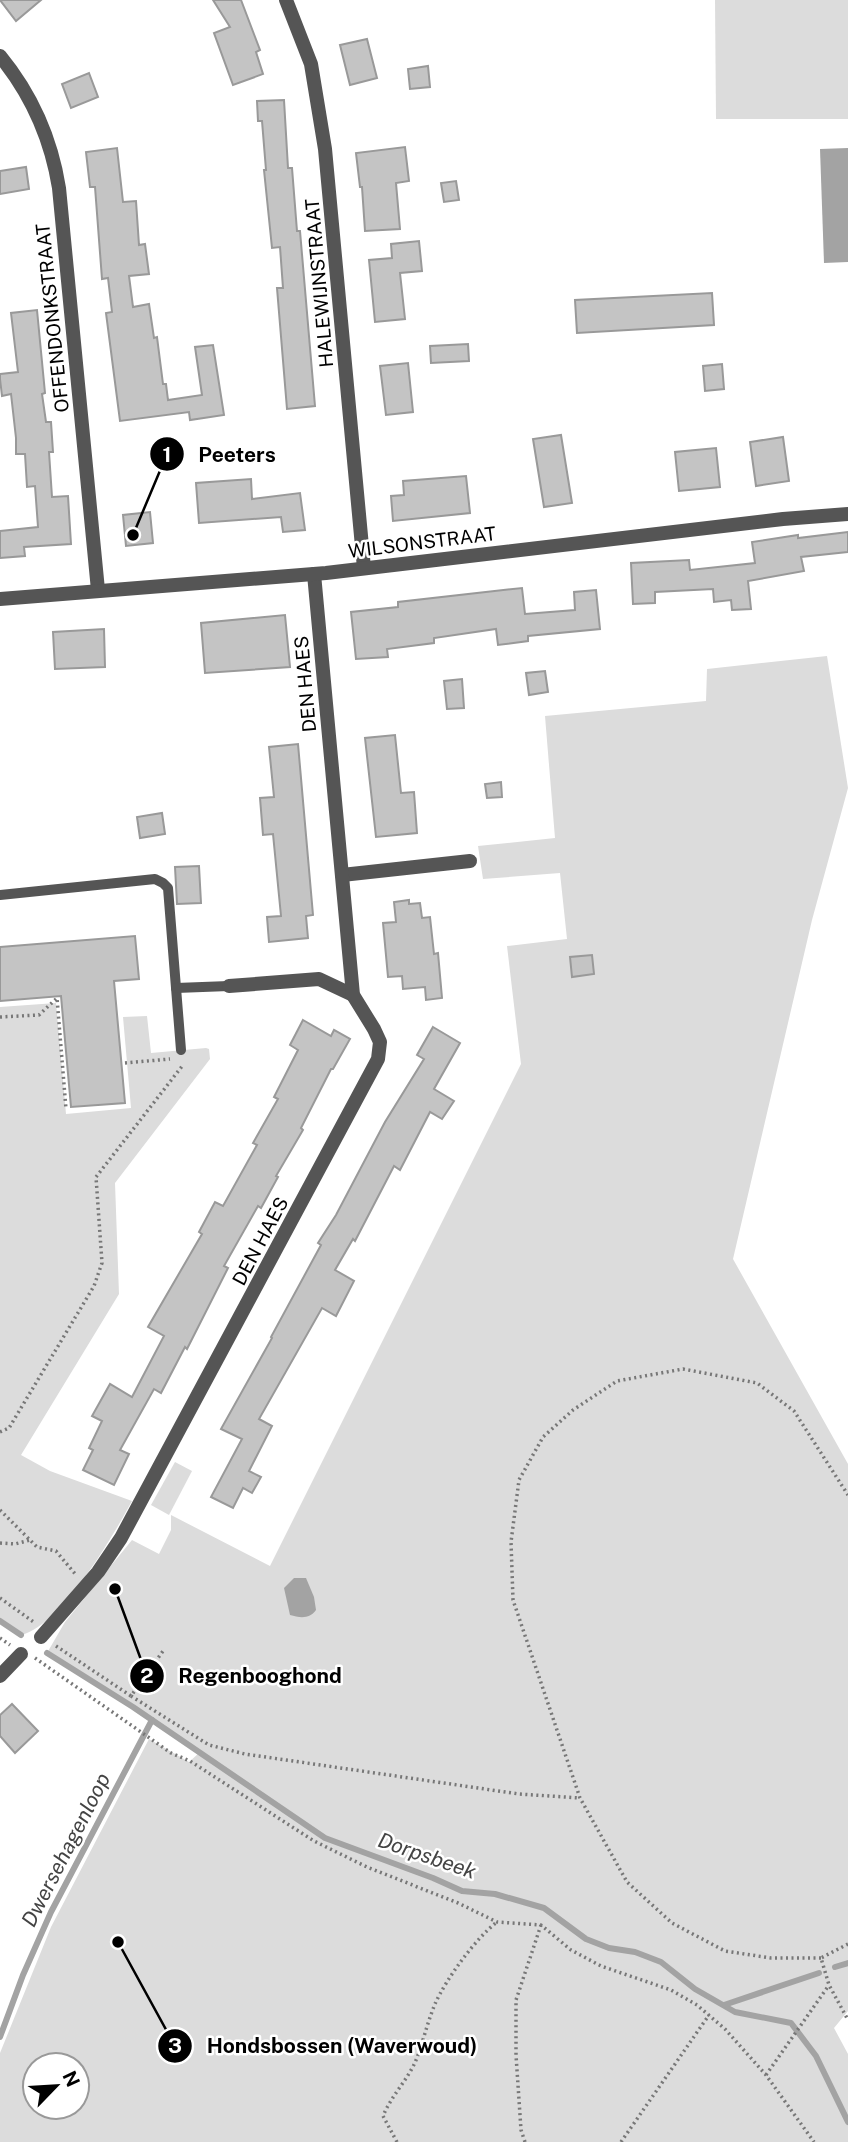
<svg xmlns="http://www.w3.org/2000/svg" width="848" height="2142" font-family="'Public Sans',sans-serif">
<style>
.green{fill:#dcdcdc;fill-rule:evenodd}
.water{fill:#a3a3a3}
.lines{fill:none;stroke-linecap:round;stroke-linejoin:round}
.stream{stroke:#a3a3a3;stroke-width:6}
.building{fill:#c4c4c4;stroke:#999;stroke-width:2}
.path{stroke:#777;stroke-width:3.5;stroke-dasharray:2 3.5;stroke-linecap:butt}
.service{stroke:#555;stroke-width:10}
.minor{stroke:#555;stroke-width:14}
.tertiary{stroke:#555;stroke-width:14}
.labels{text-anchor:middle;stroke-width:5;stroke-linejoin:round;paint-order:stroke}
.street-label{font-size:19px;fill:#000;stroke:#fff}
.water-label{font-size:21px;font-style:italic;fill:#444;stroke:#fff}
.leader{fill:none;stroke:#000;stroke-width:2.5}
.callout-dot{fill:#000;stroke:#fff;stroke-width:2.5}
.mark-label{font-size:21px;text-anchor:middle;font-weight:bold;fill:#fff}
.callout-label{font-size:21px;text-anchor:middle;font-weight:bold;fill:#000;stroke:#fff;stroke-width:5;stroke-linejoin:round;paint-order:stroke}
</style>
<rect width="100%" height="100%" fill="#fff"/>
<g class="green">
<polygon points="715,0 848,0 848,119 716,119"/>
<path d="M827 656 848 788 812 920 733 1259 848 1464V2011L834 2028 848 2054V2142H0V2053L51 1927 149 1739 189 1762 199 1753 47 1653 65 1622 132 1540 159 1554 171 1530V1515L270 1566 521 1064 507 946 567 939 560 873 483 879 478 846 555 838 545 716 706 701 707 669ZM35 2065H77V2107H35Z"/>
<path d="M56 1003 66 1114 131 1108 123 1017 147 1016 151 1053 206 1048 209 1049 210 1059 115 1183 119 1294 21 1455 50 1471 132 1501C113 1536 61 1626 21 1635L0 1621V1007Z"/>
<polygon points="175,1462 192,1471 169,1515 151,1505"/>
</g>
<g class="water">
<polygon points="848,148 848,262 824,263 820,149"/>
<path d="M294 1578H306L314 1597 316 1610C310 1619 300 1618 290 1615L284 1588Z"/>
</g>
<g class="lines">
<g class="stream">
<polyline points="0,1621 21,1635"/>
<polyline points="47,1653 133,1707 325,1838 433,1878 462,1891 495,1894 544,1908 586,1939 609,1948 635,1952 661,1962 695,1989 735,2012 791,2023 816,2056 848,2122"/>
<polyline points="835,1967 848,1963"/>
<polyline points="724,2005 819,1973"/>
<polyline points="0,2037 23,1975 51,1912 152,1720"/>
</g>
</g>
<g class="building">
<polygon points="0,0 41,0 16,21"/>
<polygon points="213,0 241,0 260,50 256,52 263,74 233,85 214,33 230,27"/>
<polygon points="367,39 377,78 350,85 340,45"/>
<polygon points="428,66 430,87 410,89 408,69"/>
<polygon points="89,73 98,97 71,108 62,84"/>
<polygon points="284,100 288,168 292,168 297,231 300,231 315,406 287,409 277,288 283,288 280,247 272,248 264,170 266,170 262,121 258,121 257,101"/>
<polygon points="405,147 409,181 396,183 400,229 365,231 362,187 360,187 356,153"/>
<polygon points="117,148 123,202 136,201 139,245 145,244 149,274 129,276 133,307 149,304 154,338 157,337 163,384 166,384 168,400 202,395 195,347 213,345 224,415 190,420 189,412 120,421 106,313 112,312 108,278 102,279 95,187 90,187 86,152"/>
<polygon points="26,167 29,189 0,194 0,171"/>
<polygon points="456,181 459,200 444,202 441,183"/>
<polygon points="419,241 422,271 400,273 405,319 375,322 369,260 392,258 391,244"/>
<polygon points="712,293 714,325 577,333 575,300"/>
<polygon points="37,310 45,393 42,394 46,422 51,422 53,452 49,452 52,497 68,496 71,544 24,547 25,556 0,558 0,531 38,527 35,486 27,487 25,454 16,454 16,438 11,394 2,396 0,379 0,374 18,372 11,313"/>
<polygon points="468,344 469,361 431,363 430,346"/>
<polygon points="408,363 413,412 386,415 380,366"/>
<polygon points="722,364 724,389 705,391 703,366"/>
<polygon points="561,435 572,503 544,507 533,439"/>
<polygon points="783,437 789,481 756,486 750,442"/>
<polygon points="716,448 720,487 679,491 675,452"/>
<polygon points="466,476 470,513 393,521 391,496 404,495 403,481"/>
<polygon points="251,479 252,499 300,493 305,530 283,532 281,517 199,523 196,483"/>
<polygon points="150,512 153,543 126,546 123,515"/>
<polygon points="848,532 848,552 801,557 804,571 748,581 751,609 732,610 731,600 714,602 713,589 655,592 655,603 633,604 631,563 689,560 690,570 755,563 752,542 798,535 798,538"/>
<polygon points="522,588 525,614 575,610 574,592 596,590 600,629 528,636 528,641 498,645 496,629 434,638 434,643 387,649 388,657 356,659 351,612 398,607 398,602"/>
<polygon points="285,615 290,667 205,673 201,623"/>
<polygon points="104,629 105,667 55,669 53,632"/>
<polygon points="545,671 548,692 529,695 526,673"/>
<polygon points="462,679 464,708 447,709 444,681"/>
<polygon points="395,735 401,793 414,792 417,833 376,837 365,738"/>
<polygon points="298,744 313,915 306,916 308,938 269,942 267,917 281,916 273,834 263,835 260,798 274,797 269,747"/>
<polygon points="501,782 502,797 487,798 485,784"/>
<polygon points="162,813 165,834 140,838 137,817"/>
<polygon points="199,866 201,903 177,904 175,867"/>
<polygon points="409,900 409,904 420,903 422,918 430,917 434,954 438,953 442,998 426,1000 425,987 403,989 402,976 388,977 383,923 396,922 394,902"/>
<polygon points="135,936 139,979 114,981 125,1103 71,1107 61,996 0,1001 0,947"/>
<polygon points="592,955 594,974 572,977 570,957"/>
<polygon points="303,1020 331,1036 334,1030 350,1039 333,1069 331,1069 301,1128 303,1130 276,1176 278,1177 261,1208 258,1206 224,1266 228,1268 187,1349 185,1347 161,1393 154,1389 120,1450 129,1454 114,1485 83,1470 93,1450 89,1448 102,1421 92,1416 110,1384 132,1397 164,1336 148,1327 202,1234 199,1232 215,1202 223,1206 257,1145 253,1143 278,1099 274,1097 298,1050 290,1045"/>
<polygon points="433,1027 460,1043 434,1089 454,1101 442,1119 430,1112 400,1170 394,1166 355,1241 353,1239 335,1270 354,1281 336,1316 322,1308 259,1419 272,1426 249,1471 261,1477 252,1493 243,1488 233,1508 211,1497 242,1439 221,1429 272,1338 271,1337 321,1245 318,1243 336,1215 385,1122 424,1059 417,1055"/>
<polygon points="12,1704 38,1731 15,1753 0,1736 0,1715"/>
</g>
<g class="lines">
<g class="path">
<polyline points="0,1017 39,1015 57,998 66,1109"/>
<polyline points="125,1063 170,1059"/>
<polyline points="0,1432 9,1428 94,1286 102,1263 96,1177 183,1065"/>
<polyline points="0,1510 37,1547 56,1551 76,1575"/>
<polyline points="0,1543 15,1544 30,1540"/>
<polyline points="0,1598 35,1623"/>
<polyline points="0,1638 10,1645"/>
<polyline points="56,1646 131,1696 163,1651"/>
<polyline points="35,1658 171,1753 190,1761 314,1841 367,1867 458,1903 497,1922 541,1925 571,1950 601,1966 671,1990 697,2005 725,2029 766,2075 814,2142"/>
<polyline points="131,1696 209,1745 245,1754 519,1794 580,1798"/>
<polyline points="848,1944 821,1958 829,1985 848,2020"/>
<polyline points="821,1958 771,1958 725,1951 672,1923 627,1882 580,1798 513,1600 511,1542 519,1480 543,1437 573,1410 617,1381 683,1369 757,1383 794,1411 848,1495"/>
<polyline points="766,2075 829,1985"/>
<path d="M397 2142 383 2116C392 2094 410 2078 418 2055 424 2038 428 2021 435 2004 446 1979 476 1938 497 1922"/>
<polyline points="525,2142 521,2130 516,2055 516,2000 541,1925"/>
<polyline points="621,2142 709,2015"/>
</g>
<g class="service">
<polyline points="0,895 155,879 163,883 168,888 181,1050"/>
<polyline points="176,988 229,986"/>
</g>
<g class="minor">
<polyline points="286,0 311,64 325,149 364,568"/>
<path d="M0 56C32 95 51 138 59 188L98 590"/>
<polyline points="342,875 470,861"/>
<polyline points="229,986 319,979 353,995"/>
<polyline points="41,1637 98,1572 121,1538 378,1059 380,1042 374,1029 353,995 314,574"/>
<polyline points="0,1676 21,1654"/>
</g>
<polyline class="tertiary" points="0,599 326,573 783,519 848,514"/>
</g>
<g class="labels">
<g class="street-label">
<text transform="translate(319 283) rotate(-95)" y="7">HALEWIJNSTRAAT</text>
<text transform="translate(52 318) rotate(-96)" y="7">OFFENDONKSTRAAT</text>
<text transform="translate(422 542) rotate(-7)" y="7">WILSONSTRAAT</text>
<text transform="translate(305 684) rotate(-95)" y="7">DEN HAES</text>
<text transform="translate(260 1241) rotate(-62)" y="7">DEN HAES</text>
</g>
<g class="water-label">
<text transform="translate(66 1850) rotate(-63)" y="7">Dwersehagenloop</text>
<text transform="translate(427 1856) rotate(19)" y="7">Dorpsbeek</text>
</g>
</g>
<path class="leader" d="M133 535L167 454M115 1589L147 1676M118 1942L175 2046"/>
<g class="callout-dot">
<circle cx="133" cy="535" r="7"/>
<circle cx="115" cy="1589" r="7"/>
<circle cx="118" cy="1942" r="7"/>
<circle cx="167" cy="454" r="18"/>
<circle cx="147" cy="1676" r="18"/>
<circle cx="175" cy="2046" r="18"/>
</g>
<g class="mark-label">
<text x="167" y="462">1</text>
<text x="147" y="1683">2</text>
<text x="175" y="2053">3</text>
</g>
<g class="callout-label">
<text x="237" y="462">Peeters</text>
<text x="260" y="1683">Regenbooghond</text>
<text x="342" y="2053">Hondsbossen (Waverwoud)</text>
</g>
<g transform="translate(56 2086) rotate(65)"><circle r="33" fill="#ffffff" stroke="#999999" stroke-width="2"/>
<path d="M0-5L12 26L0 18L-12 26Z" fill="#000000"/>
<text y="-10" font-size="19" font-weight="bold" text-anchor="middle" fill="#000000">N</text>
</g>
</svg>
